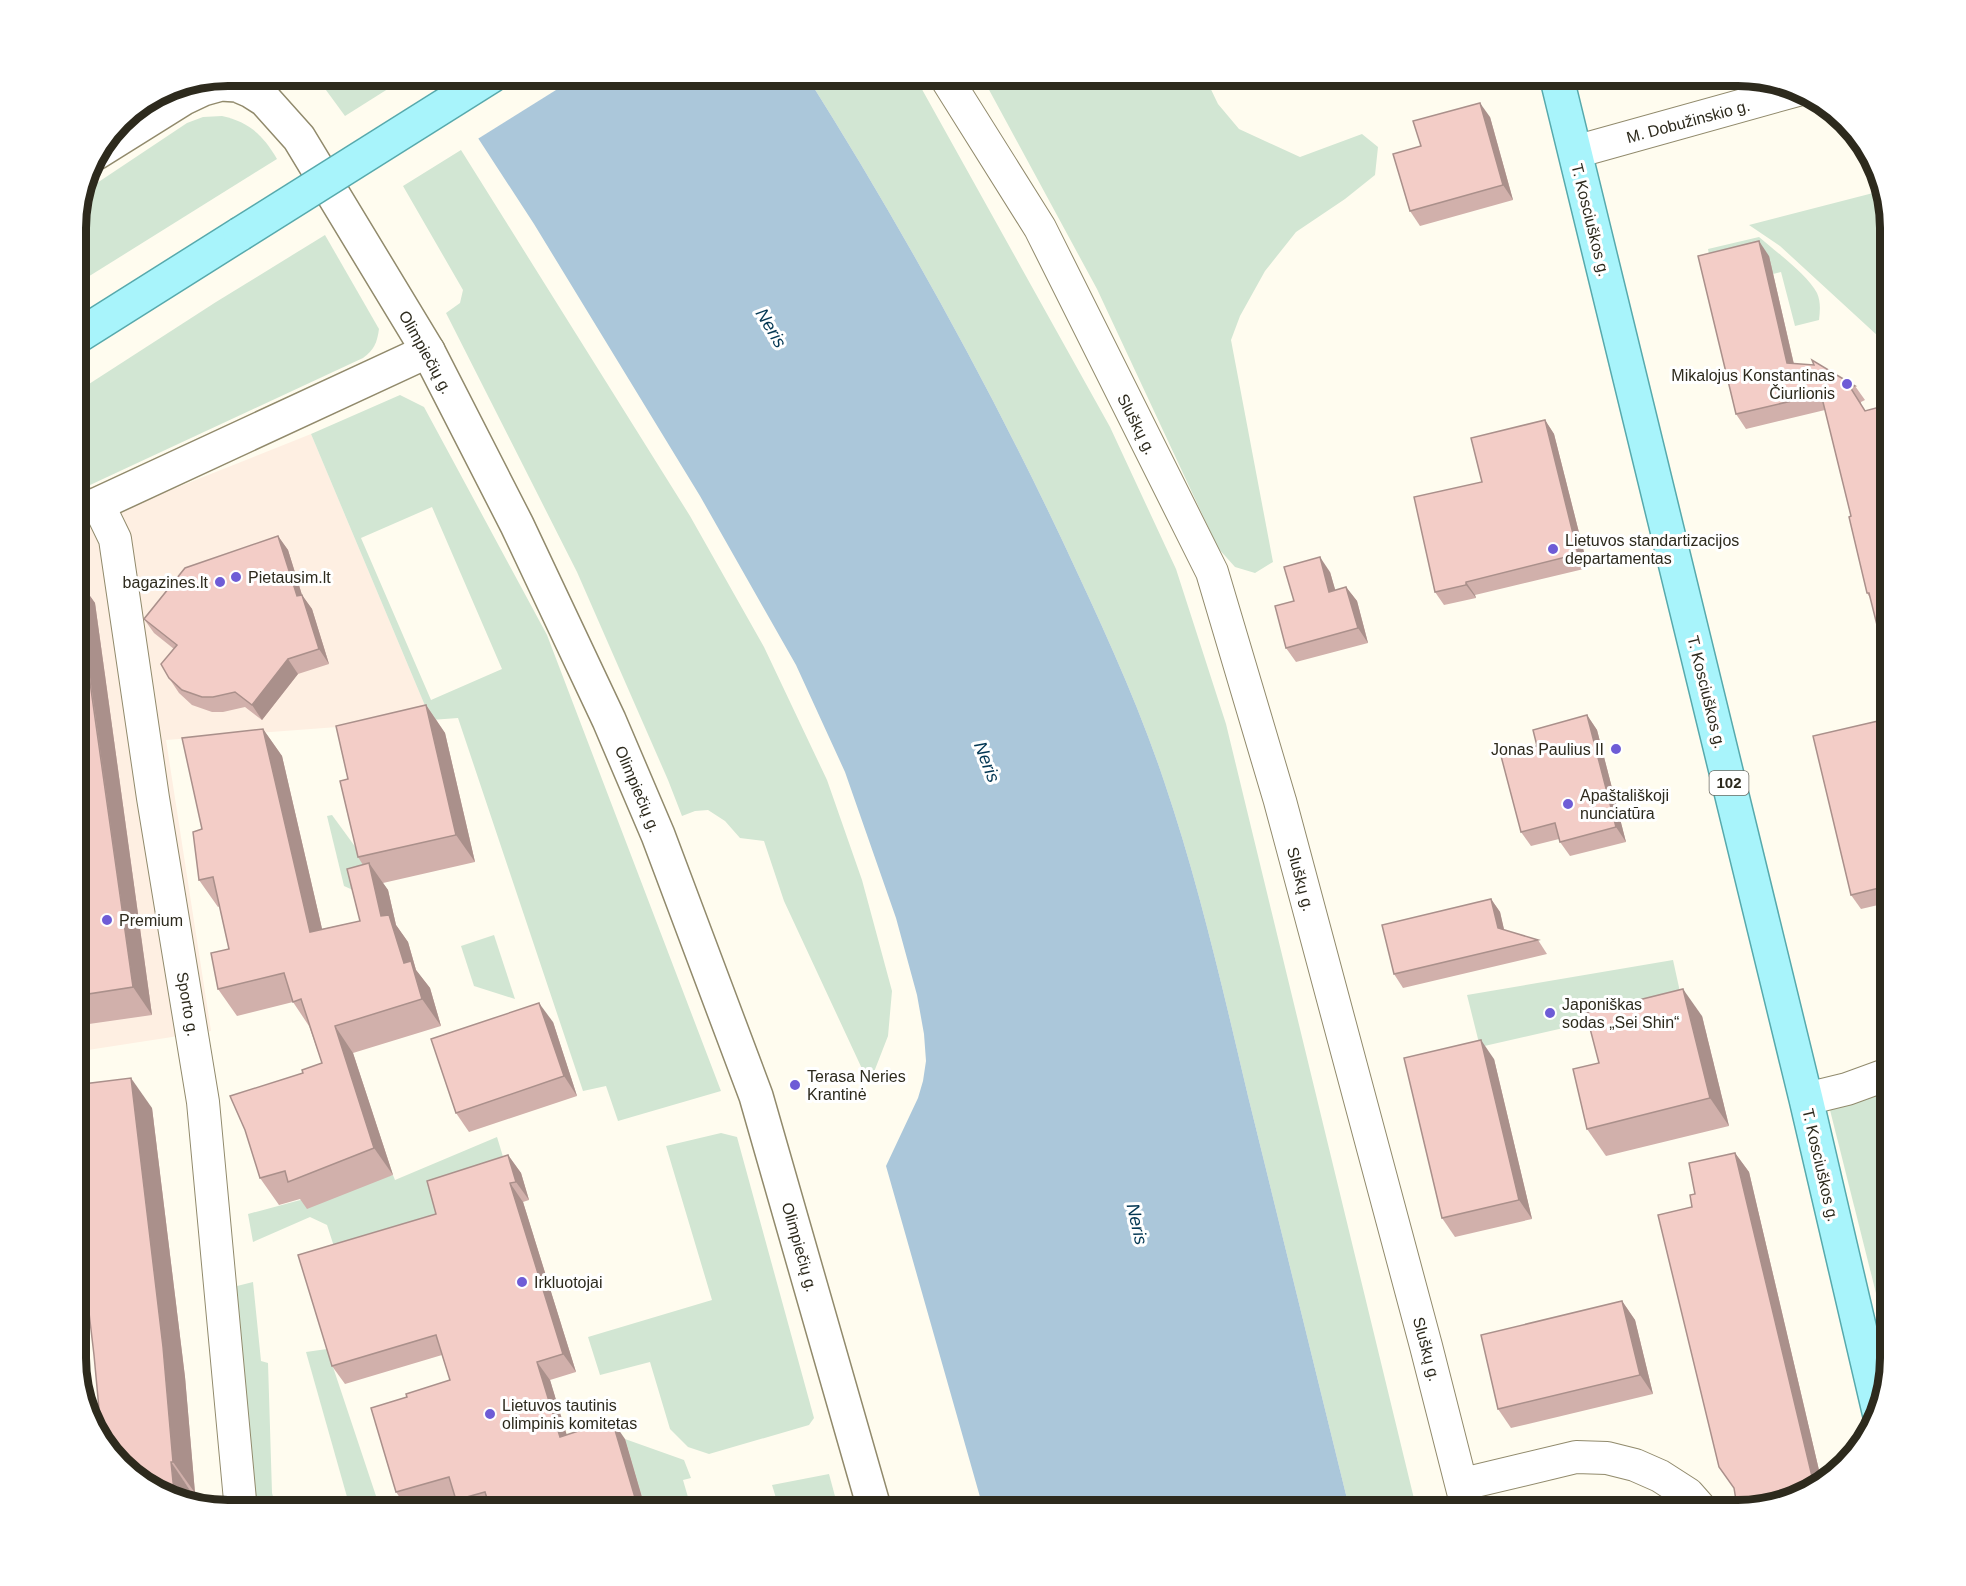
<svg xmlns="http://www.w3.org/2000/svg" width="1966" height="1586" font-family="Helvetica,sans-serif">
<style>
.commercial{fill:#feefe2}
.green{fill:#d2e6d3;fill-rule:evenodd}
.water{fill:#abc7da}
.pier{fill:#fffcef}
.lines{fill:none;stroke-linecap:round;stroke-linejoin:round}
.minor-casing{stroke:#918a6c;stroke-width:34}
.tertiary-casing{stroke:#918a6c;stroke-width:36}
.primary-casing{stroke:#57a9ac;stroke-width:36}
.minor{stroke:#fff;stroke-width:32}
.tertiary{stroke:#fff;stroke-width:33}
.primary{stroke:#a8f4fb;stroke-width:33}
.primary-bridge-casing{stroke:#57a9ac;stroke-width:36;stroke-linecap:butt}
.primary-bridge{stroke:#a8f4fb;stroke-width:33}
.wall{fill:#d1b0ab}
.shaded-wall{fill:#aa908b}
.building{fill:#f3cdc7;stroke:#aa908b;stroke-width:1.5}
.poi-dot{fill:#6e5cd6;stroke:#fff;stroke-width:2}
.labels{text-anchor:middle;stroke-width:6;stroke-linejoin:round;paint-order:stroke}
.shield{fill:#fff;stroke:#6c6a61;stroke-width:1.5}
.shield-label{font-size:15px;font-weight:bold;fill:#2d2a1d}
.street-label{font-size:16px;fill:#2d2a1d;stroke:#fff}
.poi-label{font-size:16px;fill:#2d2a1d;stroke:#fff;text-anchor:start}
.water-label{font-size:18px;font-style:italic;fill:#033753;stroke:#fff}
.rim{fill:none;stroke:#2d2a1d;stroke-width:8}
</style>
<rect width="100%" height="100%" fill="#fffcef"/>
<polygon class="commercial" points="311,434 431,720 166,740 211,1031 75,1052 75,528"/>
<g class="green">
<polygon points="315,75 410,75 345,116"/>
<path d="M806 75H914L1110 427 1176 569 1226 724 1417 1511H1350C1316 1373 1282 1234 1248 1096 1223 990 1199 884 1164 781 1137 700 1100 621 1064 544 988 383 901 226 806 75Z"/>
<polygon points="981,75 1204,75 1218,104 1239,129 1300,157 1362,134 1378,147 1375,175 1345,199 1296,232 1265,271 1240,316 1231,340 1273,562 1255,573 1235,567 1218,548 1097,289"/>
<path d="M222 116C249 122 263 135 277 159L75 285V217L82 193 187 123 203 117Z"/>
<polygon points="461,150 690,516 764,647 827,780 862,880 892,991 888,1036 874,1072 864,1073 784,901 764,841 740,838 725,821 708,810 695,811 682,816 668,780 577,572 446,313 460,303 463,290 403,186"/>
<polygon points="1877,192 1891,248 1891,348 1780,246 1749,225"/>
<path d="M325 235 379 329C377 343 374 350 363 358L75 492V393L216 302Z"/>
<path d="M1759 237C1775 251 1808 275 1817 293 1821 302 1820 311 1819 320L1795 326 1781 272 1773 274 1712 269 1708 249Z"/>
<path d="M400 395 424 407 547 635 721 1091 618 1121 606 1086 583 1091 458 718 431 720 311 434ZM432 507 502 669 431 700 361 538Z"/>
<polygon points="332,815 378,878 366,896 344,886 327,816"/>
<polygon points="494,935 515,999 474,986 461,946"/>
<polygon points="1673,960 1682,1001 1480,1047 1467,995"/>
<polygon points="1891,1085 1891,1353 1829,1106"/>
<polygon points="721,1133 737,1137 814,1418 809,1425 709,1454 688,1447 670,1429 650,1362 600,1375 588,1337 712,1300 666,1146"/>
<polygon points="497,1137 504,1160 449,1232 340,1265 327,1225 310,1217 253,1242 248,1214 393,1175 395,1180"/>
<polygon points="253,1282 261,1361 268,1363 272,1493 277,1511 254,1511 233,1287"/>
<polygon points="327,1349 381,1511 351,1511 306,1352"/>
<polygon points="625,1439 684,1460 691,1478 683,1480 692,1511 646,1511"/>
<polygon points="829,1474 839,1511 780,1511 772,1485"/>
</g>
<path class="water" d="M437 75H806C901 226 988 383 1064 544 1100 621 1137 700 1164 781 1199 884 1223 990 1248 1096 1282 1234 1316 1373 1350 1511H984L886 1166 918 1098 923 1081 926 1061 924 1034 917 995 896 918 845 772 796 665 700 496 534 224Z"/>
<polygon class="pier" points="434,75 580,75 476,140"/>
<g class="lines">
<defs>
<g id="minor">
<polyline points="944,75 1040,228 1212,572 1280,801 1426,1346 1468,1511"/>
<polyline points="1575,152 1801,89"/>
<polyline points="98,504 115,539 153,798 203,1102 241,1511"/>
<polyline points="1806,1099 1847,1089 1891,1073"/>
<polyline points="1463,1484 1576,1457 1607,1458 1635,1465 1660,1476 1688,1494 1703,1511"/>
</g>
<g id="tertiary">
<polyline points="96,153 184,98 203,89 221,84 237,85 251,91 265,100 299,138 428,351 517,525 609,720 658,835 756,1096 875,1511"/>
<polyline points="75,512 98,504 428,351"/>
</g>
<g id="primary">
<polyline points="1556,75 1806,1099 1880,1416"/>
<polyline points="75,338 240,234"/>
</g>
</defs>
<use href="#minor" class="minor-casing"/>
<use href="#tertiary" class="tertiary-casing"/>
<use href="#primary" class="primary-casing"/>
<use href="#minor" class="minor"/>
<use href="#tertiary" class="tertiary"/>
<use href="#primary" class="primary"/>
<defs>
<polyline id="primary-bridge" points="240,234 493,75"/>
</defs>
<use href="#primary-bridge" class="primary-bridge-casing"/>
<use href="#primary-bridge" class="primary-bridge"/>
</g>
<g class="wall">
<polygon points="1650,75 1670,75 1653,78"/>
<polygon points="1490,117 1513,200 1420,226 1410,211 1421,146"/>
<polygon points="1769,256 1794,364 1855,386 1865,400 1861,402 1870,598 1867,593 1851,516 1825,410 1746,429 1736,414"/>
<polygon points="1545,420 1554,434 1588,568 1475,595 1476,598 1444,605 1435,592 1482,482"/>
<polygon points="278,536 288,550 302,595 312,609 329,664 298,674 262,720 245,707 223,712 212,712 192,705 179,693 169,678 174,649 154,633 144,619"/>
<polygon points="1330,572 1335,590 1346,587 1357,601 1368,643 1296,662 1286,648 1294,601"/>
<polygon points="75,576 95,603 152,1015 75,1026"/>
<polygon points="426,705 445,733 475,862 383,883 388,890 396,925 408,942 416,970 430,988 441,1026 353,1053 393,1175 307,1209 300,1199 279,1205 260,1178 303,1073 322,1063 309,1026 293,1002 237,1016 218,989 229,949 220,906 218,907 199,880 202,829 263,729 282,756 322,929 360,921 363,865 358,857 348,779"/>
<polygon points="1587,715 1597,730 1626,842 1570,856 1560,842 1559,839 1531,846 1521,832 1537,746"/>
<polygon points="1891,718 1891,902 1861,909 1851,895"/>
<polygon points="1491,899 1500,912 1504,930 1538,940 1547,954 1403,988 1394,974"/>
<polygon points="1702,1016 1729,1126 1606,1156 1587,1129 1599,1063"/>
<polygon points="553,1022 577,1096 469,1132 456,1113"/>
<polygon points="1494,1059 1532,1219 1455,1237 1442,1218"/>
<polygon points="75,1085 152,1108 185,1377 195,1493 192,1493 94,1355 80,1240 75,1233"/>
<polygon points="1735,1153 1749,1172 1822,1483 1806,1495 1743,1510 1736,1500 1735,1489 1719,1467 1692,1207 1695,1194"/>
<polygon points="508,1155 521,1173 529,1200 523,1202 576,1372 550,1380 566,1435 625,1439 646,1511 463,1511 456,1500 455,1497 409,1511 396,1492 407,1397 450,1380 442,1355 345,1384 332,1366 436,1214"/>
<polygon points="1622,1301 1635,1320 1653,1394 1511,1428 1498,1409"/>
</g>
<g class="shaded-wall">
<polygon points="1480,103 1490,117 1513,200 1503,185"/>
<polygon points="1759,241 1769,256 1797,378 1787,363"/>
<polygon points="1545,420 1554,434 1588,568 1578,554"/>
<polygon points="278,536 288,550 302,595 312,609 329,664 319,649 297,596"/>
<polygon points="1320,557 1330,572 1340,606 1329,592"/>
<polygon points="76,576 95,603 152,1015 133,987"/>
<polygon points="1466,582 1475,595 1476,598 1466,585"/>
<polygon points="1346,587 1357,601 1368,643 1358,628"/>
<polygon points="288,659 298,674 262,720 252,705"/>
<polygon points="426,705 445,733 475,862 456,835"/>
<polygon points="1587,715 1597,730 1626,842 1616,827"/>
<polygon points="263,729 282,756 329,959 310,932"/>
<polygon points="1883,757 1891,769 1891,792"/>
<polygon points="369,863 388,890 396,925 408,942 416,970 430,988 441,1026 422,999 381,916"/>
<polygon points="1491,899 1500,912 1507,942 1498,928"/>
<polygon points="1683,989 1702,1016 1729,1126 1710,1098"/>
<polygon points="539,1003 553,1022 577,1096 564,1076"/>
<polygon points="335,1026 353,1053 393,1175 374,1148"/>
<polygon points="1481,1040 1494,1059 1532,1219 1519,1200"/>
<polygon points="131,1078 152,1108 185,1377 195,1493 173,1462"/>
<polygon points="1735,1153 1749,1172 1822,1483 1815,1489"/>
<polygon points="508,1155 521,1173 529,1200 516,1182"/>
<polygon points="510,1183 523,1202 576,1372 563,1354"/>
<polygon points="1622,1301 1635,1320 1653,1394 1640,1375"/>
<polygon points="537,1362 550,1380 573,1455 560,1437"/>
<polygon points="612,1420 625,1439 646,1511 639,1511"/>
<polygon points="171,1462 192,1493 194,1505 178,1503 175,1501"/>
</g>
<g class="building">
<polygon points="1480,103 1503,185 1410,211 1393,154 1421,146 1413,121"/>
<polygon points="1759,241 1787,363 1814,365 1812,360 1855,386 1850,387 1865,411 1891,404 1891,681 1869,593 1867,593 1849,517 1851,516 1821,394 1736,414 1698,256"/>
<polygon points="1545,420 1578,554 1466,582 1466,585 1435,592 1414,497 1482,482 1471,438"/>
<polygon points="278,536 297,596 302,595 319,649 288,659 252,705 235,692 213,697 202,697 182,690 169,678 161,664 177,645 144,619 185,568"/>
<polygon points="1320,557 1329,592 1346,587 1358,628 1286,648 1275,606 1294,601 1284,567"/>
<polygon points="75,576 133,987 75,996"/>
<polygon points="426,705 456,835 358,857 340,781 348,779 336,726"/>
<polygon points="1587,715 1616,827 1560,842 1555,823 1521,832 1501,756 1537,746 1533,730"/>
<polygon points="1891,718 1891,752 1883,757 1891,792 1891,885 1851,895 1813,736"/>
<polygon points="263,729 310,932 360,921 347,869 369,863 381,916 389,915 404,963 411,961 422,999 335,1026 374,1148 288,1182 285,1171 260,1178 245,1130 230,1096 303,1073 302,1070 322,1063 301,999 293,1002 284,973 218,989 211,953 229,949 213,877 199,880 193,832 202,829 182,738"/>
<polygon points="1491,899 1498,928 1538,940 1394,974 1382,925"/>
<polygon points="1891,938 1891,966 1884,940"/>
<polygon points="1683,989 1710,1098 1587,1129 1573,1069 1599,1063 1586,1013"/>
<polygon points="539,1003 564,1076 456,1113 431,1039"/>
<polygon points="1481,1040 1519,1200 1442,1218 1404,1058"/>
<polygon points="131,1078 163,1347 173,1462 171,1462 175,1501 127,1473 102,1441 94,1355 79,1228 75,1228 75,1085"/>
<polygon points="1735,1153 1815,1489 1806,1495 1750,1508 1743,1498 1736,1500 1734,1488 1719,1467 1658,1215 1692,1207 1690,1195 1695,1194 1689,1163"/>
<polygon points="508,1155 516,1182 510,1183 563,1354 537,1362 560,1437 612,1420 639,1511 491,1511 485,1492 456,1500 449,1477 396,1492 371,1408 407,1397 406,1394 450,1380 436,1335 332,1366 298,1255 436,1214 427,1181"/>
<polygon points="1622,1301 1640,1375 1498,1409 1481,1335"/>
</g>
<g class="poi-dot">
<circle cx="1847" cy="384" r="6"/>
<circle cx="1553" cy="549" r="6"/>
<circle cx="236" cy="577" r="6"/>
<circle cx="220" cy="582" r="6"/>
<circle cx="1616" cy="749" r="6"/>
<circle cx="1568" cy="804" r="6"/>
<circle cx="107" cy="920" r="6"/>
<circle cx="1550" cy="1013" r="6"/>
<circle cx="795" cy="1085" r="6"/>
<circle cx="522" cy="1282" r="6"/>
<circle cx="490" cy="1414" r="6"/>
</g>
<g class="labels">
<rect class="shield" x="1709.5" y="771" width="39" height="24" rx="4.5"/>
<g class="shield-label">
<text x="1729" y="788">102</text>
</g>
<g class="street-label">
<text transform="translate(1688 121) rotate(-15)" y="6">M. Dobužinskio g.</text>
<text transform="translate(1591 220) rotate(76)" y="6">T. Kosciuškos g.</text>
<text transform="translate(426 352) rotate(61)" y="6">Olimpiečių g.</text>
<text transform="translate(1137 424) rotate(63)" y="6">Sluškų g.</text>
<text transform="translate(1707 692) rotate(76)" y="6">T. Kosciuškos g.</text>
<text transform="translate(638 789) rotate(67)" y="6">Olimpiečių g.</text>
<text transform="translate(1301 879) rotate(75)" y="6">Sluškų g.</text>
<text transform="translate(188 1004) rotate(80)" y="6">Sporto g.</text>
<text transform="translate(1821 1165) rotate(77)" y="6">T. Kosciuškos g.</text>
<text transform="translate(800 1247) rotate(74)" y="6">Olimpiečių g.</text>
<text transform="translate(1427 1349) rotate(75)" y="6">Sluškų g.</text>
</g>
<g class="poi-label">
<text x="1835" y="381" text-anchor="end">Mikalojus Konstantinas<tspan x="1835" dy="18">Čiurlionis</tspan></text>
<text x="1565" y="546">Lietuvos standartizacijos<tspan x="1565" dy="18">departamentas</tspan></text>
<text x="248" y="583">Pietausim.lt</text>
<text x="208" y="588" text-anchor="end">bagazines.lt</text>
<text x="1604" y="755" text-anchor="end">Jonas Paulius II</text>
<text x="1580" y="801">Apaštališkoji<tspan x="1580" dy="18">nunciatūra</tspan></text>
<text x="119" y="926">Premium</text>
<text x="1562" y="1010">Japoniškas<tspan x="1562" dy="18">sodas „Sei Shin“</tspan></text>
<text x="807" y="1082">Terasa Neries<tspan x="807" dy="18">Krantinė</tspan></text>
<text x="534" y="1288">Irkluotojai</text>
<text x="502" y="1411">Lietuvos tautinis<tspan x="502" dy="18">olimpinis komitetas</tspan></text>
</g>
<g class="water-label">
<text transform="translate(771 328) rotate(59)" y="6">Neris</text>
<text transform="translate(987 762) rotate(69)" y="6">Neris</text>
<text transform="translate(1137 1224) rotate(77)" y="6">Neris</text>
</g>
</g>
<path d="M0 0H1966V1586H0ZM228 86H1738A142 142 0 0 1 1880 228V1358A142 142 0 0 1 1738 1500H228A142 142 0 0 1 86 1358V228A142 142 0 0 1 228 86Z" fill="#fff" fill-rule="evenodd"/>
<path class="rim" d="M228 86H1738A142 142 0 0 1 1880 228V1358A142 142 0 0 1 1738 1500H228A142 142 0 0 1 86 1358V228A142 142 0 0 1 228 86Z"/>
</svg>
